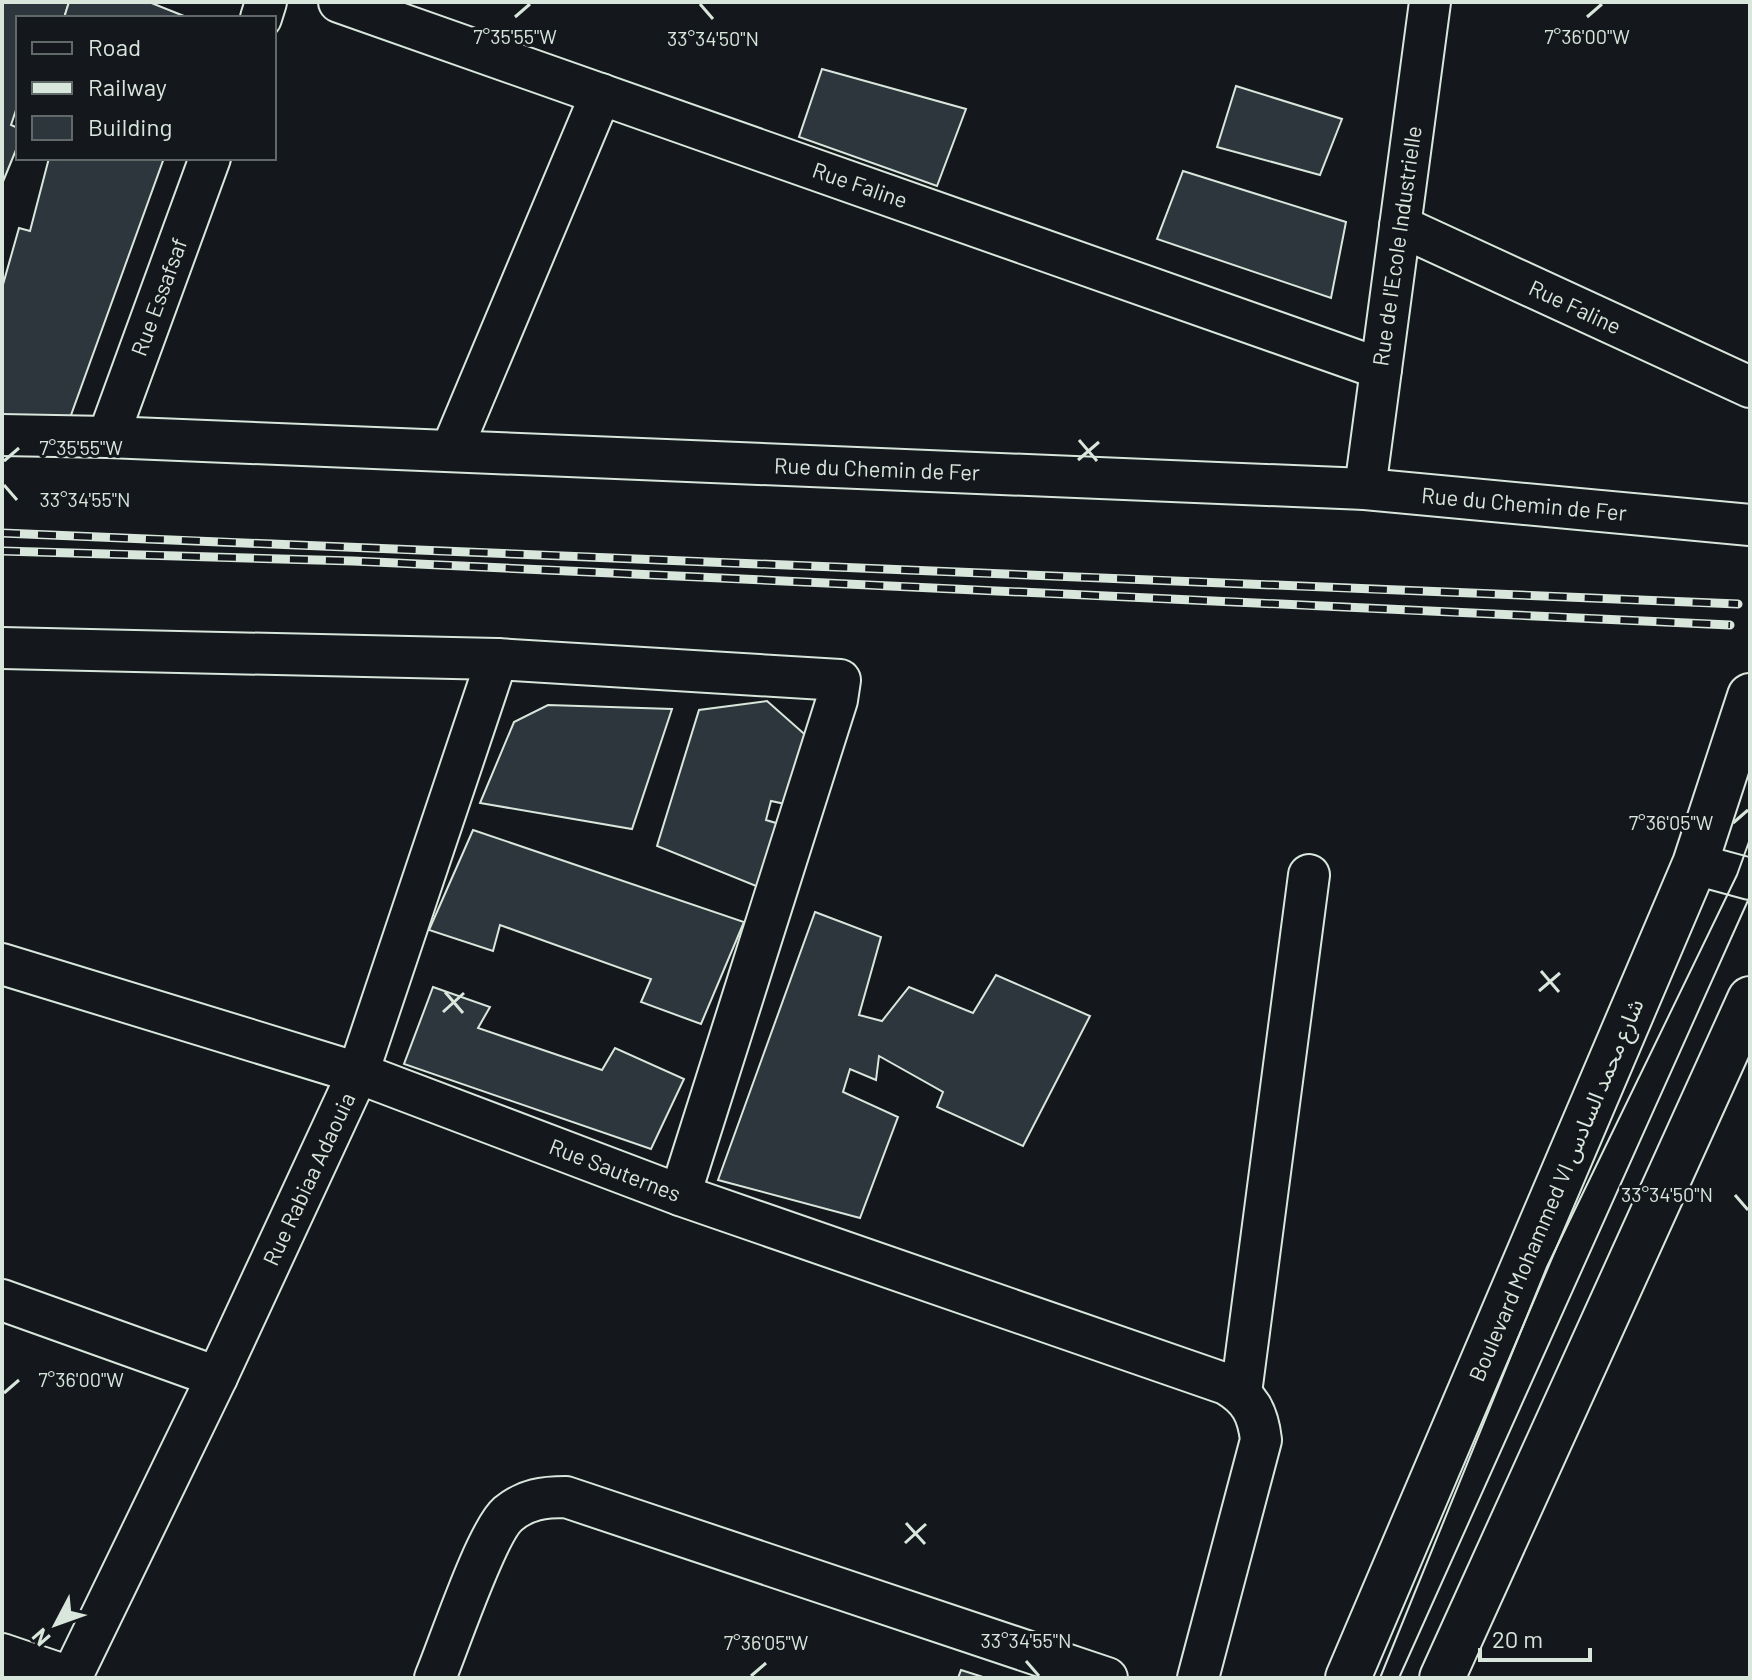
<svg xmlns="http://www.w3.org/2000/svg" width="1752" height="1680" font-family="Barlow,'Noto Sans Arabic',sans-serif">
<style>
.building{fill:#2c363c;stroke:#d8e6dc;stroke-width:2}
.lines{fill:none;stroke-linecap:round;stroke-linejoin:round}
.minor-casing{stroke:#d8e6dc;stroke-width:44}
.major-casing{stroke:#d8e6dc;stroke-width:48}
.minor{stroke:#14181c;stroke-width:40}
.major{stroke:#14181c;stroke-width:44}
.tram{stroke:#d8e6dc;stroke-width:2}
.rail-casing{stroke:#d8e6dc;stroke-width:9}
.rail{stroke:#14181c;stroke-width:6;stroke-dasharray:18;stroke-linecap:butt}
.ticks{fill:none;stroke:#d8e6dc;stroke-width:3}
.labels{text-anchor:middle;stroke-width:6;stroke-linejoin:round;paint-order:stroke}
.street-label{font-size:22px;fill:#d8e6dc;stroke:#14181c}
.ticks-label{font-size:20px;text-anchor:middle;fill:#d8e6dc;stroke:#14181c;stroke-width:6;stroke-linejoin:round;paint-order:stroke}
</style>
<rect width="100%" height="100%" fill="#14181c"/>
<g class="building">
<polygon points="2,2 69,2 64,18 18,18 18,104 11,125 18,128 18,145 2,184"/>
<polygon points="69,2 149,2 189,18 64,18"/>
<polygon points="822,69 966,109 937,186 799,137"/>
<polygon points="1236,86 1342,119 1320,175 1217,147"/>
<polygon points="49,158 164,158 71,415 52,426 2,425 2,288 19,228 30,231"/>
<polygon points="1183,171 1346,222 1331,298 1157,239"/>
<polygon points="767,701 810,739 790,805 771,801 766,820 786,826 761,888 657,846 699,710"/>
<polygon points="548,705 672,709 632,829 480,803 514,722"/>
<polygon points="473,830 744,922 701,1024 641,1002 651,979 500,925 493,951 429,930"/>
<polygon points="815,912 881,937 859,1015 882,1021 909,987 973,1013 996,975 1090,1016 1023,1146 937,1107 943,1092 879,1056 876,1080 850,1069 843,1092 898,1117 860,1218 718,1180"/>
<polygon points="433,987 490,1007 478,1028 602,1070 615,1048 684,1079 651,1149 404,1064"/>
<polygon points="961,1670 986,1678 958,1678"/>
</g>
<g class="lines">
<defs>
<g id="minor">
<polyline points="339,2 1381,369"/>
<polyline points="261,18 266,2"/>
<polyline points="1400,226 1750,387"/>
<polyline points="2,435 108,437 1365,489 1750,525"/>
<polyline points="108,437 210,158"/>
<polyline points="451,451 601,94"/>
<polyline points="1365,489 1430,2"/>
<polyline points="2,648 497,659 840,680 837,700 680,1195"/>
<polyline points="1695,864 1750,879"/>
<path d="M2 964 358 1073 680 1195 1226 1384C1250 1398 1258 1413 1261 1440L1198 1678"/>
<polyline points="2,1300 217,1377"/>
<polyline points="1241,1393 1309,875"/>
<polyline points="2,1654 73,1678"/>
<polyline points="71,1678 217,1377 358,1073 497,659"/>
<path d="M435 1678C449 1645 486 1533 508 1514 526 1499 544 1497 566 1497L1107 1678"/>
</g>
<g id="major">
<polyline points="1348,1678 1695,864 1750,696"/>
<polyline points="1442,1678 1750,999"/>
</g>
</defs>
<use href="#minor" class="minor-casing"/>
<use href="#major" class="major-casing"/>
<use href="#minor" class="minor"/>
<use href="#major" class="major"/>
<g class="tram">
<polyline points="1380,1678 1547,1267 1737,875 1750,839"/>
<polyline points="1399,1678 1750,896"/>
</g>
<defs>
<g id="rail">
<polyline points="2,533 1738,604"/>
<polyline points="2,551 353,561 1730,625"/>
</g>
</defs>
<use href="#rail" class="rail-casing"/>
<use href="#rail" class="rail"/>
</g>
<path class="ticks" d="M700 4 713 19M515 17 530 4M1587 17 1602 4M1079 440 1097 461M1078 460 1099 442M4 461 19 448M4 485 17 500M1733 823 1748 810M1541 971 1559 992M1539 991 1560 973M445 992 463 1013M443 1012 464 993M1735 1195 1748 1210M4 1393 19 1380M906 1523 925 1544M905 1543 926 1524M1026 1661 1039 1676M751 1676 766 1663"/>
<g class="labels">
<g class="street-label">
<text transform="translate(860 185) rotate(19)" y="8">Rue Faline</text>
<text transform="translate(1397 246) rotate(-82)" y="8">Rue de l'Ecole Industrielle</text>
<text transform="translate(159 297) rotate(-70)" y="8">Rue Essafsaf</text>
<text transform="translate(1575 307) rotate(25)" y="8">Rue Faline</text>
<text transform="translate(877 469) rotate(2)" y="8">Rue du Chemin de Fer</text>
<text transform="translate(1524 504) rotate(5)" y="8">Rue du Chemin de Fer</text>
<text transform="translate(615 1170) rotate(21)" y="8">Rue Sauternes</text>
<text transform="translate(309 1179) rotate(-65)" y="8">Rue Rabiaa Adaouia</text>
<text transform="translate(1556 1190) rotate(-67)" y="8">Boulevard Mohammed VI شارع محمد السادس</text>
</g>
</g>
<g class="ticks-label">
<text x="515" y="44">7°35'55"W</text>
<text x="1587" y="44">7°36'00"W</text>
<text x="713" y="46">33°34'50"N</text>
<text x="81" y="455">7°35'55"W</text>
<text x="85" y="507">33°34'55"N</text>
<text x="1671" y="830">7°36'05"W</text>
<text x="1667" y="1202">33°34'50"N</text>
<text x="81" y="1387">7°36'00"W</text>
<text x="1026" y="1648">33°34'55"N</text>
<text x="766" y="1650">7°36'05"W</text>
</g>
<rect width="1752" height="1680" fill="none" stroke="#d8e6dc" stroke-width="8"/>
<rect x="16" y="16" width="260" height="144" fill="#14181c" stroke="#626a69" stroke-width="2"/>
<rect x="32" y="42" width="40" height="12" fill="#14181c" stroke="#626a69" stroke-width="2"/>
<text x="88" y="56" font-size="24" fill="#d8e6dc">Road</text>
<rect x="32" y="82" width="40" height="12" fill="#d8e6dc" stroke="#626a69" stroke-width="2"/>
<text x="88" y="96" font-size="24" fill="#d8e6dc">Railway</text>
<rect x="32" y="116" width="40" height="24" fill="#2c363c" stroke="#626a69" stroke-width="2"/>
<text x="88" y="136" font-size="24" fill="#d8e6dc">Building</text>
<g transform="translate(56 1624) rotate(229)" stroke="#14181c" stroke-width="6" paint-order="stroke">
<path d="M0-6L14 30L0 20L-14 30Z" fill="#d8e6dc"/>
<text y="-12" font-size="22" font-weight="bold" text-anchor="middle" fill="#d8e6dc">N</text>
</g>
<path d="M1480 1648v12h110v-12" fill="none" stroke="#d8e6dc" stroke-width="4"/>
<text x="1492" y="1648" font-size="24" fill="#d8e6dc" stroke="#14181c" stroke-width="6" paint-order="stroke">20 m</text>
</svg>
